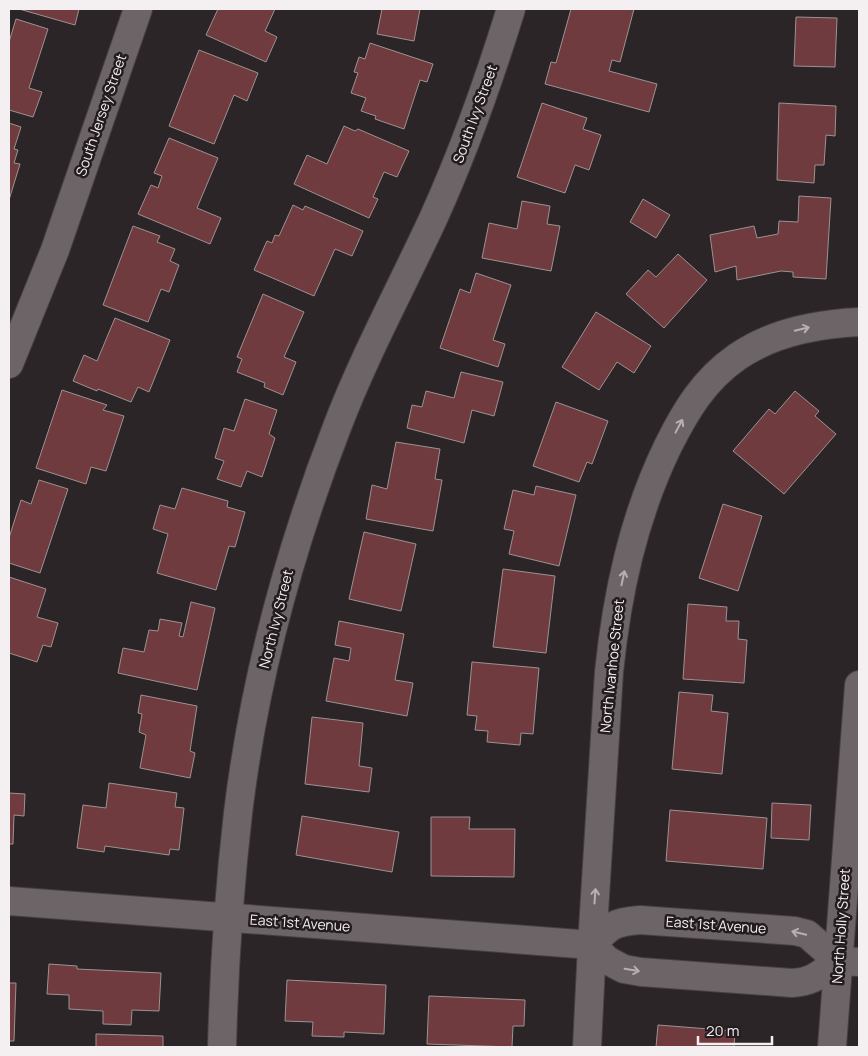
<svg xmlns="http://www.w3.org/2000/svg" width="868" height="1056" font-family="Manrope,sans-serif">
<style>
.building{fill:#6f3b3e;stroke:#9c9292}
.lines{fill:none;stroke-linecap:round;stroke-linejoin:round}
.minor-casing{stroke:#464042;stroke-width:30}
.minor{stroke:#6d6468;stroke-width:28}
.oneway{stroke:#b7b0b3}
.labels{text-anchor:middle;stroke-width:5;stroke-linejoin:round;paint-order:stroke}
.street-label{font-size:14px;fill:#f4eff1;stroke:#231c1f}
</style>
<rect width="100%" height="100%" fill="#2c2528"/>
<g class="building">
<polygon points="19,9 79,9 75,25"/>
<polygon points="218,9 275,9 265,31 277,37 266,62 206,35"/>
<polygon points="382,9 420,9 414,41 377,34"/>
<polygon points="571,9 634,9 620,62 612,60 609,71 657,84 649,112 545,84 551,62 556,63"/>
<polygon points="796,17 837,18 835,67 794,66"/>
<polygon points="16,19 48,29 29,88 42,92 33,117 9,110 9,42"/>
<polygon points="370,43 433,64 427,82 420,80 404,129 375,119 376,116 361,111 366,98 351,93 358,73 354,72 359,57 365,59"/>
<polygon points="199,50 258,73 247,101 234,95 214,144 169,126"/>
<polygon points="542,103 587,118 583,129 601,135 589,170 575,165 565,193 517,177"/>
<polygon points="779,103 836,106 835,136 826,135 824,165 815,165 814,183 777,180"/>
<polygon points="9,123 21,127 14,149 18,150 14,163 20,164 9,200"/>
<polygon points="344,126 355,131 358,129 409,151 397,177 384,172 373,197 378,199 369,218 294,184 307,155 327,164"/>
<polygon points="169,138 218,158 197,208 221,218 210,244 138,214 151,185 158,188 162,176 154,173"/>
<polygon points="799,196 831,198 826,279 793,277 793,272 781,271 737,280 736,266 715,272 710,235 754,226 757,238 778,234 779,221 798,222"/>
<polygon points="643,199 670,215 656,238 630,222"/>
<polygon points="522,201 550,206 547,224 560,226 551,271 482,258 489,223 517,229"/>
<polygon points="293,205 303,210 305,206 363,231 352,256 335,249 314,296 254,270 267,241 272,243 275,235 279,236"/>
<polygon points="133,226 160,236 157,242 175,249 170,261 179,265 169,292 161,289 148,322 103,305"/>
<polygon points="678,254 707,280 664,328 626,294 648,270 656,277"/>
<polygon points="476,273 511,285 493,340 505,344 498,367 440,348 460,289 470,293"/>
<polygon points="263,294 304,312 284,357 296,362 283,395 264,387 265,383 237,372 242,359 237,357"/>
<polygon points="596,312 651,346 634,373 617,362 599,390 562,367"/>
<polygon points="115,318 170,340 149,392 138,387 131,402 98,389 97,391 73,381 84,355 97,361"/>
<polygon points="461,372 503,382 494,416 472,410 464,443 407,428 412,405 422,407 426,391 454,398"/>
<polygon points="62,390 107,405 103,410 124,416 106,471 91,467 86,484 36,468"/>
<polygon points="795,391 819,411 815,416 836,434 784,494 733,451 769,409 775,414"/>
<polygon points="245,399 277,410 269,434 275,438 262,477 247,471 241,487 217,479 224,461 215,458 224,428 234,431"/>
<polygon points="556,402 608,421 592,464 587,462 579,482 533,466"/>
<polygon points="396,442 440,449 435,479 442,480 433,531 366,519 372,485 387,489"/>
<polygon points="39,480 68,489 40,573 9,563 9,538 21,500 31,504"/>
<polygon points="536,486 576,495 559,566 509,554 514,531 504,529 513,490 534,495"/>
<polygon points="182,488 228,501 227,507 245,512 235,547 229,546 216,590 157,573 168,534 153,529 160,505 175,509"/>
<polygon points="723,504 762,516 738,591 699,578"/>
<polygon points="364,532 416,544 401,611 349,599"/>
<polygon points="503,569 555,576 546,653 493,647"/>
<polygon points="9,577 46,589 37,617 58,623 51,647 43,645 37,662 9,653"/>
<polygon points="191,602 215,608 197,690 118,673 123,648 144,652 149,630 158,631 160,619 182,623 179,636 183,637"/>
<polygon points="688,604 727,607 726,621 739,621 738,639 747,640 744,683 683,679"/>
<polygon points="339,621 404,634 395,680 413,683 407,716 326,701 334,658 349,661 351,648 335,645"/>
<polygon points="472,662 539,668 533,734 521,733 520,745 487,742 488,731 475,730 477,716 467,715"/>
<polygon points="679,692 713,695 711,711 728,713 722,774 672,769"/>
<polygon points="141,695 197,706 190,751 195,753 190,778 140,768 146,735 139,732 142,714 138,713"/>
<polygon points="312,717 363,723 359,766 372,768 369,792 305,784"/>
<polygon points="109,783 177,793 175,807 184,808 179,850 170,849 169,855 105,846 104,852 77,848 83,805 106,808"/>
<polygon points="9,793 25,794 24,816 14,815 13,844 9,844"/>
<polygon points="772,803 811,805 809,840 771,838"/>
<polygon points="670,810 767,818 763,869 666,861"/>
<polygon points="302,816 399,832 392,872 296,855"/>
<polygon points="431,817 470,817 469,829 515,829 514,877 431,876"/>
<polygon points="49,964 77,966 77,969 161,973 159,1011 132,1010 131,1025 103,1024 103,1011 69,1009 69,995 47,994"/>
<polygon points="287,980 386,985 384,1034 344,1032 344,1037 312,1036 313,1022 285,1021"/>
<polygon points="9,983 16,983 14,1041 9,1041"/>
<polygon points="429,996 525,1000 524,1026 513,1026 512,1047 427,1044"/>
<polygon points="658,1025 735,1031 734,1047 656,1047"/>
<polygon points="96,1034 163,1036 163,1047 96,1047"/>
</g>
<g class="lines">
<defs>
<g id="minor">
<polyline points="9,364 55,250 138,9"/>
<path d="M9 901 592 945 607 960 618 966 624 969 641 972 792 983C814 982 821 973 838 961"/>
<path d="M592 945C609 926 613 922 640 920L795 931 807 934 838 961 859 962"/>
<path d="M222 1047C224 969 229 891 238 813 254 681 289 551 337 427 364 356 401 288 433 219 464 151 489 80 511 9"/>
<path d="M587 1047 592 945 609 672C617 594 633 518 668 446 686 410 704 380 737 357 773 332 816 324 859 322"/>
<polyline points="832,1047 859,685"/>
</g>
</defs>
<use href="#minor" class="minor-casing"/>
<use href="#minor" class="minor"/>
</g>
<defs><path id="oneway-shaft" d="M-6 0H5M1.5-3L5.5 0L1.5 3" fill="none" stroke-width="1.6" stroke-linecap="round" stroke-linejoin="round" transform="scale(1.25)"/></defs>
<g class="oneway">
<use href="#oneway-shaft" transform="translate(802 329) rotate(-13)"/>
<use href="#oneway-shaft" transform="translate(679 426) rotate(-62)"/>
<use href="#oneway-shaft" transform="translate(623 578) rotate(-78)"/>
<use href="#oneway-shaft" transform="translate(595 896) rotate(-86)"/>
<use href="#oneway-shaft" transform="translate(799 933) rotate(-166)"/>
<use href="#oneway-shaft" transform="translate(632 970) rotate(10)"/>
</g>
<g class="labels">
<g class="street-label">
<text transform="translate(475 114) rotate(-70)" y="5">South Ivy Street</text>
<text transform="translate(101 115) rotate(-71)" y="5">South Jersey Street</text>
<text transform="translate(276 619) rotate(-76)" y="5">North Ivy Street</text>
<text transform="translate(612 666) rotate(-84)" y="5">North Ivanhoe Street</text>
<text transform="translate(300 923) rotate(4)" y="5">East 1st Avenue</text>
<text transform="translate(716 925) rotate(4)" y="5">East 1st Avenue</text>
<text transform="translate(841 926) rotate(-86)" y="5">North Holly Street</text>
</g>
</g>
<rect width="868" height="1056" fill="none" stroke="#f4eff1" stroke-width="20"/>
<path d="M698 1036v8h74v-8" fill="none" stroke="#f4eff1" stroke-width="2.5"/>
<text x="706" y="1036" font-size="15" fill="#f4eff1" stroke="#231c1f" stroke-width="4" paint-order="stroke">20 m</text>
</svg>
